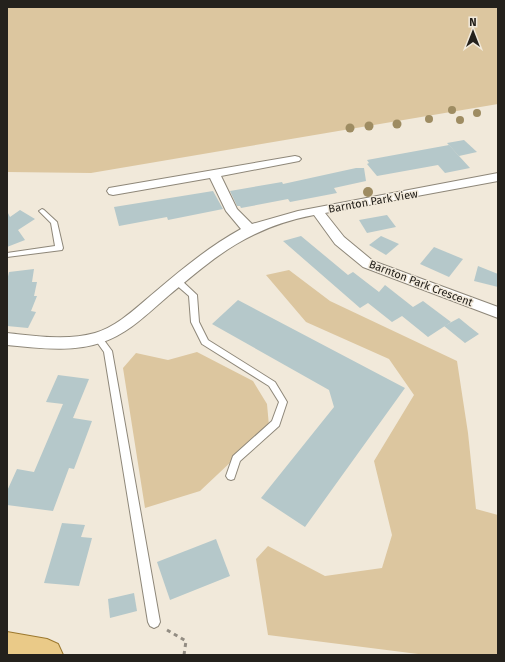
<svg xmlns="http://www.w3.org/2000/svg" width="505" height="662" font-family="'Fira Sans',sans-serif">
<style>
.green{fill:#dcc69f}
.building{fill:#b5c8ca}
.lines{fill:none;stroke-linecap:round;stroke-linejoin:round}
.service-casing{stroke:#8e8779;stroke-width:2}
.minor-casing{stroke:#8e8779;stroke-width:2}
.primary-casing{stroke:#9c782e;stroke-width:2}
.path{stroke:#938d83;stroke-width:3;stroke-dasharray:4 4;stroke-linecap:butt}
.service{fill:#fff;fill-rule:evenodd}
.minor{fill:#fff;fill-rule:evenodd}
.primary{fill:#eaca88;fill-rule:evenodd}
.tree{fill:#9e8c62}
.labels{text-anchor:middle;stroke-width:3;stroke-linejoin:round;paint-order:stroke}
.street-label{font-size:11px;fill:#24211c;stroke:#f1e9da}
</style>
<rect width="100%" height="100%" fill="#f1e9da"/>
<g class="green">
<polygon points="7,7 498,7 498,104 91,173 7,172"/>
<polygon points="289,270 330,301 457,361 468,433 476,509 498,515 498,655 426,655 268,635 256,559 268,546 325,576 382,568 392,535 374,461 414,395 389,359 306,322 266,275"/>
<polygon points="197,352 253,381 267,404 269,426 200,491 145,508 123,368 136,353 168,360"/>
</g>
<g class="building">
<polygon points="464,140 477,152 459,156 447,143"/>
<polygon points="449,145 470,168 445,173 438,165 377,176 367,164 369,163 367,160"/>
<polygon points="356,168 364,168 366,181 334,188 337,193 290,202 288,199 241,208 240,206 237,206 230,191 282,182 283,184"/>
<polygon points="213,191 223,209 168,220 167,217 119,226 114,207"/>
<polygon points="20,210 35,219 18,230 25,240 7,247 7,211 10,217"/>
<polygon points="387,215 396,227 367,233 359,220"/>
<polygon points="301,236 348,275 353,272 379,292 385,285 413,307 423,301 451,322 428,337 402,316 392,322 368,303 360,308 283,241"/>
<polygon points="381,236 399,244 386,255 369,245"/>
<polygon points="434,247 463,259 449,277 420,264"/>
<polygon points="478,266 498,274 498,287 474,281"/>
<polygon points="34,269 32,282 37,282 34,296 37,296 31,311 36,312 28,328 7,326 7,281 9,272"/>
<polygon points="238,300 405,388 305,527 261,498 334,407 329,390 212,324"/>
<polygon points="459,318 470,327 479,334 465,343 444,326"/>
<polygon points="58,375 89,379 73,418 92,421 74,469 69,468 53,511 7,505 7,491 17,469 34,472 63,404 46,402"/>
<polygon points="62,523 85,525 81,537 92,538 79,586 44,583"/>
<polygon points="216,539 230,576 170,600 157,562"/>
<polygon points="134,593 137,611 110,618 108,599"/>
</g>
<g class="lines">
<defs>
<g id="service">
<polygon points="42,209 44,210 57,222 63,248 62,250 7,257 7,253 55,246 51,223 39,211"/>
<polygon points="177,278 180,279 197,295 199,322 208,340 275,382 287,402 279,426 240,461 234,479 231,480 228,479 226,476 233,456 272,421 279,402 269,386 202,344 191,322 189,296 174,283 173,281"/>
<polygon points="98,335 101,336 112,351 160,622 158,626 154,628 150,626 148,622 104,352 94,338 95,336"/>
</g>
<path id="minor" d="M295 156 299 157 301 159 299 161 221 176 237 209 252 224 298 211 498 173V181L325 213 344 237 373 261 498 307V318L363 267 335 244 314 215C248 228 217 255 167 297 147 314 129 333 103 342 72 353 39 348 7 345V333C36 336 67 341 95 333 118 326 137 307 155 292 182 269 210 246 241 229L226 211 210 178 113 195 109 194 107 191 109 188Z"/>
<polygon id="primary" points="7,632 47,639 58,644 63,655 7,655"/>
</defs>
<use href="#service" class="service-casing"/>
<use href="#minor" class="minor-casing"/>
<use href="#primary" class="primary-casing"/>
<polyline class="path" points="167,630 186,641 184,655"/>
<use href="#service" class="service"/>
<use href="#minor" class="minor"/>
<use href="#primary" class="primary"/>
</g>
<g class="tree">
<circle cx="452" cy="110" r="4"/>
<circle cx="477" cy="113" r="4"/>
<circle cx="429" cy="119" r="4"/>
<circle cx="460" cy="120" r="4"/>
<circle cx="397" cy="124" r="4.5"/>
<circle cx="369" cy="126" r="4.5"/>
<circle cx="350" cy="128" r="4.5"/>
<circle cx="368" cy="192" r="5"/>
</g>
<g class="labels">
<g class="street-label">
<text transform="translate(373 201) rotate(-10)" y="4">Barnton Park View</text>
<text transform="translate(421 283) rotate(21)" y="4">Barnton Park Crescent</text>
</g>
</g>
<rect width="505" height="662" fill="none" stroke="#24211c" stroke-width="16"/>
<g transform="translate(473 32)" stroke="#f1e9da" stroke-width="3" paint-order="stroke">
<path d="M0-3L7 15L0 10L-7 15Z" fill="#24211c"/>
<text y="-6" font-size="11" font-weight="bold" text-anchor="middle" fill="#24211c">N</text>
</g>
</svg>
